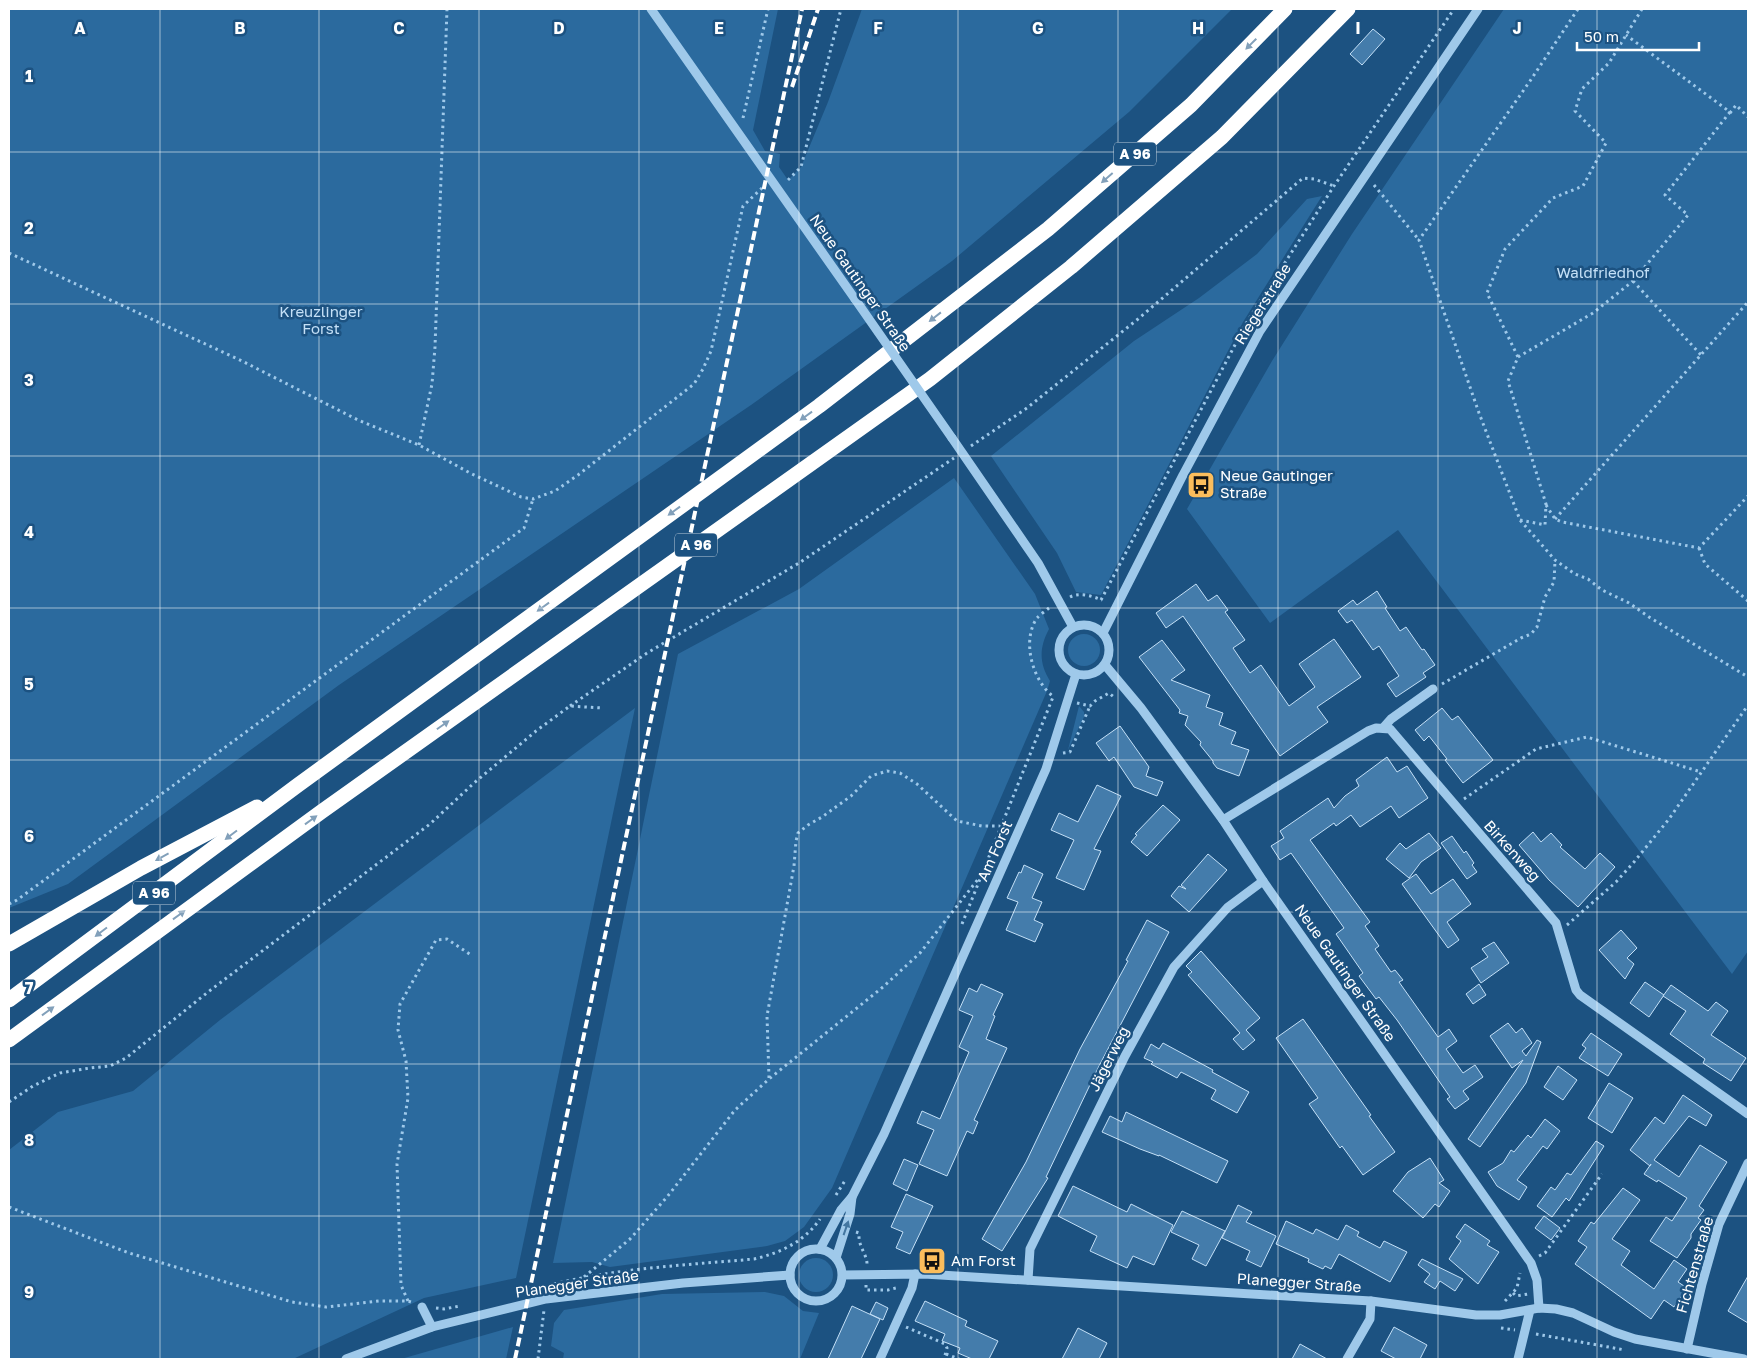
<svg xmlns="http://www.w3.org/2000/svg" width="1757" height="1368" font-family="'Golos Text',sans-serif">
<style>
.green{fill:#2b6a9e}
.building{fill:#447cab;stroke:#c4e0f7}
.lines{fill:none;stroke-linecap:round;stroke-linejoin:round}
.path{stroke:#9fc9ea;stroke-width:3;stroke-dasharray:2.5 4;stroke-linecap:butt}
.minor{stroke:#9fc9ea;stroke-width:9}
.highway{stroke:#fff;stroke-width:15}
.rail{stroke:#fff;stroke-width:4;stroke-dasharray:9 4;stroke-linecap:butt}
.minor-bridge{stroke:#9fc9ea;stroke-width:9}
.oneway{fill:#82a0ba}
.oneway2{fill:#4376a0}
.grid{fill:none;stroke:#fff;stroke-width:1;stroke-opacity:0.55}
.labels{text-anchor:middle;stroke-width:5;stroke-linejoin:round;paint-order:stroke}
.shield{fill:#1c5281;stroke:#bbcbd9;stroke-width:1}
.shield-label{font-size:14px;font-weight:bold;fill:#fff}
.park-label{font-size:15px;fill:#c4e0f7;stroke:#1c5281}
.street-label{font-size:15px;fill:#fff;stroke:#1c5281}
.poi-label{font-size:15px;fill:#fff;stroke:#1c5281;text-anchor:start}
.grid-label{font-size:16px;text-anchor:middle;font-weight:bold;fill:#fff;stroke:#1c5281;stroke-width:5;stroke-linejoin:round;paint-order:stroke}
</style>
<rect width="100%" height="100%" fill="#1c5281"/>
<g class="green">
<polygon points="9,9 778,9 753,130 765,151 780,154 779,167 788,180 801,167 828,102 862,9 1232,9 1129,112 952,261 751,405 339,685 68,884 9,908"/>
<polygon points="1504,9 1748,9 1748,951 1732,974 1398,530 1270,623 1187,509 1272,361 1352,234"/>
<polygon points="1322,196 1243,322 1101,595 1076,592 1057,553 991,456 1134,341 1199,298 1257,254 1307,199"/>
<path d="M954 478 1035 594 1049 629C1039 648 1039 663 1050 681L1047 691 832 1188 804 1227 785 1241 767 1246 610 1267 592 1262 553 1263 678 654 799 589Z"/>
<circle cx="1084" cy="650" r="16"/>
<polygon points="1079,706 1084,712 1084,717 1068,750"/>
<polygon points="635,708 516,1278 424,1298 293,1359 9,1359 9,1150 58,1112 133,1091 220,1020"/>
<circle cx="816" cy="1275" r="17"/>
<polygon points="765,1292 784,1296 803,1311 819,1313 800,1359 563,1359 564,1353 551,1346 554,1323 564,1310 662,1294"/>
<polygon points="513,1327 506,1359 401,1359"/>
</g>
<g class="building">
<polygon points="1373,29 1385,39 1362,65 1350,54"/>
<polygon points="1196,584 1208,601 1217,595 1228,610 1225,612 1245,640 1233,648 1250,673 1261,665 1289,706 1315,687 1299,664 1334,639 1361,677 1317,707 1328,722 1280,756 1183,616 1166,628 1156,613"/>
<polygon points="1377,591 1387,607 1385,608 1400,631 1406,627 1422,650 1424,649 1435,665 1423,673 1426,677 1396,697 1387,684 1399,676 1379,646 1373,650 1352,620 1347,623 1338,611 1353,600 1357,605"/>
<polygon points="1162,640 1185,670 1171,680 1210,695 1206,707 1223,713 1219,725 1236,732 1231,744 1249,750 1239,776 1217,768 1213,763 1213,761 1200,745 1201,742 1185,725 1188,716 1179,713 1180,710 1139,657"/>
<polygon points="1442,708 1452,720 1458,716 1493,760 1463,783 1445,760 1447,759 1429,736 1424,741 1415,730"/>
<polygon points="1120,726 1149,767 1146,776 1163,782 1157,796 1134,787 1114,757 1109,761 1096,743"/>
<polygon points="1387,757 1397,772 1407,766 1428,798 1399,818 1391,806 1360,827 1351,815 1336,826 1334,823 1310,840 1370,922 1365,926 1379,946 1375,949 1391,972 1395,970 1403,980 1399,982 1438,1037 1449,1029 1457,1041 1446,1049 1463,1073 1475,1065 1483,1077 1463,1091 1469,1099 1455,1109 1447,1099 1450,1097 1397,1020 1379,997 1376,999 1359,976 1363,973 1336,934 1344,928 1291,853 1280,860 1271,846 1284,838 1280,831 1328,798 1334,808 1345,796 1359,786 1356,780"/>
<polygon points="1097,785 1121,796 1094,849 1101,851 1084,890 1056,878 1074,840 1051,830 1059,813 1078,822"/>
<polygon points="1163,805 1180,820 1147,856 1131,842 1137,835 1135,834"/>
<polygon points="1533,832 1541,842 1551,833 1562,845 1560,847 1585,869 1600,853 1615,867 1578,907 1549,880 1519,845"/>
<polygon points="1429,833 1441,848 1421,862 1409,878 1386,859 1400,843 1406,849"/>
<polygon points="1452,836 1464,853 1466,851 1474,863 1472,865 1477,872 1467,879 1441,843"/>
<polygon points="1208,854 1227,870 1189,912 1171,896 1179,886 1186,889 1181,885"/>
<polygon points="1024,865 1043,874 1032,898 1042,902 1034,920 1043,924 1035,942 1006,930 1018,902 1007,898 1019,872 1021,873"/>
<polygon points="1416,874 1431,894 1453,879 1471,904 1447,922 1459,940 1448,948 1402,884"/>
<polygon points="1147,920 1169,932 1099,1066 1046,1177 1048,1178 1002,1251 982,1239 1026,1162 1080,1049 1128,961 1126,960"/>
<polygon points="1621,930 1637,948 1627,958 1634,964 1625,979 1599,950"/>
<polygon points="1494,942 1509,963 1481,983 1471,968 1488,957 1482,949"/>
<polygon points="1201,951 1260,1018 1246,1030 1255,1040 1243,1050 1233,1039 1240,1033 1188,975 1192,972 1186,966"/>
<polygon points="1645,982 1664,995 1649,1017 1630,1003"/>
<polygon points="981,984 1003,994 993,1015 995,1016 986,1039 1007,1048 974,1120 978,1122 973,1134 967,1131 947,1176 919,1164 934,1130 917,1123 922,1111 940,1119 969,1052 959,1047 973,1016 959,1010 969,988 977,992"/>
<polygon points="1479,984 1486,995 1473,1004 1466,994"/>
<polygon points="1671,985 1708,1011 1716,1002 1728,1011 1711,1035 1746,1058 1731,1081 1703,1063 1705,1059 1670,1034 1686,1011 1663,996"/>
<polygon points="1303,1019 1371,1115 1369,1116 1395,1152 1363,1175 1342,1146 1340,1148 1309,1104 1318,1098 1276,1038"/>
<polygon points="1508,1023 1516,1033 1522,1028 1532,1043 1522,1051 1526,1056 1537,1040 1541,1042 1526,1083 1480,1147 1468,1139 1523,1060 1512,1068 1490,1036"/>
<polygon points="1591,1033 1622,1054 1608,1076 1579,1058 1586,1048 1582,1045"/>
<polygon points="1163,1043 1213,1070 1212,1072 1249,1092 1237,1113 1211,1099 1216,1090 1181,1072 1177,1078 1151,1064 1153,1062 1144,1058 1151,1044 1159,1049"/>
<polygon points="1558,1066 1577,1080 1563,1100 1544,1087"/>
<polygon points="1609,1083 1633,1098 1612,1133 1588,1118"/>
<polygon points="1683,1095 1712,1115 1706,1126 1689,1116 1654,1160 1679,1177 1700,1145 1727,1162 1699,1206 1704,1210 1698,1218 1701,1220 1691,1234 1691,1238 1677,1258 1650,1241 1666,1217 1672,1221 1687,1198 1658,1180 1657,1182 1644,1174 1651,1164 1650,1166 1630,1150 1655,1117 1664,1124"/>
<polygon points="1126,1112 1228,1161 1217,1183 1159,1155 1159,1156 1140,1149 1102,1132 1110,1116 1122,1122"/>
<polygon points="1545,1119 1560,1131 1547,1149 1543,1146 1517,1180 1527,1187 1519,1200 1497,1186 1488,1172 1503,1163 1511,1150 1514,1152 1528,1135 1531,1138"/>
<polygon points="1596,1141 1604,1146 1569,1201 1566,1198 1552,1217 1537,1206 1551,1187 1555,1190 1567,1173 1571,1175"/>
<polygon points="1430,1158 1444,1180 1439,1183 1450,1191 1439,1207 1435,1204 1423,1218 1393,1191 1408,1172"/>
<polygon points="904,1159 918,1165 907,1191 893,1184"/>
<polygon points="1073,1186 1127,1212 1131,1204 1173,1225 1154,1265 1133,1256 1127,1268 1090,1251 1097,1236 1058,1216"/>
<polygon points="1623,1188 1640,1200 1612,1239 1630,1251 1621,1265 1654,1289 1674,1260 1687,1269 1678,1282 1687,1288 1674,1307 1664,1300 1651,1319 1575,1264 1587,1247 1578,1241 1591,1222 1594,1224"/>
<polygon points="906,1194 933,1206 910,1254 896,1248 903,1232 891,1227"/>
<polygon points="1238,1205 1252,1212 1246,1222 1276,1236 1261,1267 1246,1260 1250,1251 1222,1238"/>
<polygon points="1182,1211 1225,1231 1206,1266 1192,1259 1199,1245 1171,1232"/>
<polygon points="1544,1216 1560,1228 1551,1240 1535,1228"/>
<polygon points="1286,1221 1313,1234 1316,1229 1338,1240 1346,1225 1359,1232 1357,1236 1380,1248 1384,1241 1407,1252 1390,1282 1339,1254 1331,1269 1325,1266 1323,1269 1308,1262 1309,1259 1276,1244"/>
<polygon points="1465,1224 1490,1241 1487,1245 1499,1252 1478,1284 1449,1259 1461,1241 1456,1237"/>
<polygon points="1422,1259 1463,1279 1455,1291 1440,1281 1435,1289 1424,1282 1430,1274 1418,1265"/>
<polygon points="1748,1276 1748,1323 1728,1311"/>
<polygon points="925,1301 967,1321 965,1326 998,1341 989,1359 972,1359 958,1353 960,1348 942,1341 945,1334 915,1321"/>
<polygon points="876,1302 888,1308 883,1320 870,1314"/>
<polygon points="852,1306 880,1319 861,1359 828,1359"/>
<polygon points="1394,1327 1427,1345 1420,1359 1396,1359 1381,1351"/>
<polygon points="1078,1328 1107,1343 1099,1359 1062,1359"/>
<polygon points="1300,1344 1327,1359 1292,1359"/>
</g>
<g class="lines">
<g class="path">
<polyline points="1578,9 1530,81 1419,240 1479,413 1520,520 1555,560 1575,574 1588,579 1602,590 1629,603 1649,617 1748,677"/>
<polyline points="1730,113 1736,105 1748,117"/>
<polyline points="743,118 768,9"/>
<polyline points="788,180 801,167 841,9"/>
<polyline points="1374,185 1419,240"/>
<polyline points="9,253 242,361 358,420 419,445 470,473 521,497 533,499 555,491 578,475 694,384 703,369 711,351 743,206 762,188"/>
<polyline points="1633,281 1701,355"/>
<polyline points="1518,357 1593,313 1633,281 1688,215 1665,195 1730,112 1626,35"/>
<polyline points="419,445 432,384 435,347 447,9"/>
<polyline points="971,446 1027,408 1138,319 1303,178 1314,179 1334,186"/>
<polyline points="1546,505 1555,519 1562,522 1699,548 1748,496"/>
<polyline points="1555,519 1748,302"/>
<polyline points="1520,520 1545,525 1546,504 1508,381 1518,357 1487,293 1505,249 1553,198 1583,186 1606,143 1575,111 1582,89 1609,63 1642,9"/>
<polyline points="1699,548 1705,564 1748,601"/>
<path d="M1070 597C1080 592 1092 596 1102 600"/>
<polyline points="1101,600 1247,322 1334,186 1454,9"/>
<path d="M1049 608C1045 611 1040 615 1037 618 1021 641 1033 682 1054 697"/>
<polyline points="1442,684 1521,638 1531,634 1537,627 1545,597 1554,582 1555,561"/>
<polyline points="1077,703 1090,706 1095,701 1109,693 1115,698"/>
<polyline points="570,706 647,653 799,563 954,458"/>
<polyline points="1063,753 1070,752 1090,706"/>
<polyline points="1464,799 1536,749 1587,737 1701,772"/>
<polyline points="9,904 17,900 524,528 533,499"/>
<polyline points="962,924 1053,697"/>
<polyline points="1567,925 1616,882 1634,862 1669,819 1748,705"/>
<polyline points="769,1078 767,1016 794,866 796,841 798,833 808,825 822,817 851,796 871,776 887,771 900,773 917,784 957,821 982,826 1002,826"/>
<polyline points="9,1102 33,1086 60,1073 90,1068 110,1066 126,1058 208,992 430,824 474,783 536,731 570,706 602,708"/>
<polyline points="836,1195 846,1179"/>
<polyline points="9,1207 129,1253 292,1302 326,1307 379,1301 408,1301 411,1302"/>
<path d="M856 1232 859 1233C858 1247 867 1254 867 1264"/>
<polyline points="1539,1256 1545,1253 1602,1174"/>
<polyline points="584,1277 630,1239 667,1197 735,1110 769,1079 883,987 920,953 979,878"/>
<path d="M554 1284C619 1268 687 1265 754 1259 780 1253 804 1242 820 1219"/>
<polyline points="866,1285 866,1290 888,1290 896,1288"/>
<polyline points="1513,1293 1516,1296 1528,1294"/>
<polyline points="408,1301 401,1285 397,1164 408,1098 406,1061 398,1030 400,1004 436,940 447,939 471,955"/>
<polyline points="1505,1301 1517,1288 1520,1273"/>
<polyline points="436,1308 444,1309 460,1306"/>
<polyline points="906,1327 945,1344 947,1348 944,1359"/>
<polyline points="1501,1328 1515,1330"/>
<polyline points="1536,1334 1625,1350"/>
<polyline points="946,1354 959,1359"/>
<polyline points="538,1359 544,1310"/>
</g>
<g class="minor">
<polyline points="651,9 855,299"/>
<polyline points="952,438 1038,563 1073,627"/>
<circle cx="1084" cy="650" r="25"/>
<polyline points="1103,633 1183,475 1260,331 1478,9"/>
<polyline points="1105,665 1141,708 1223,820 1263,881 1531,1263 1537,1280 1539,1308"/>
<polyline points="1383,728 1391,719 1433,689"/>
<polyline points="1223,820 1368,731 1376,728 1390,729 1556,923 1576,990 1580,995 1748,1114"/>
<circle cx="816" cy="1275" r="26"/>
<polyline points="820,1249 841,1210 852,1197 884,1134 1046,769 1076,674"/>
<polyline points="836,1258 850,1214 852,1197"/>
<polyline points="843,1275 924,1274 1319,1298 1371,1301 1476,1315 1500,1315 1539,1308 1556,1309 1573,1313 1614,1332 1635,1339 1744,1359"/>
<polyline points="1028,1280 1030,1249 1125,1056 1174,967 1228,907 1263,881"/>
<polyline points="422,1307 432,1327"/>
<polyline points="1687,1349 1702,1284 1719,1224 1748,1163"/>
<polyline points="346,1359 432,1327 546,1299 683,1283 790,1275"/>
<polyline points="880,1359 912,1288 915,1274"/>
<polyline points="1347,1359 1370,1319 1371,1301"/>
<polyline points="1518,1359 1530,1310"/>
</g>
<g class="highway">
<polyline points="9,944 141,868 257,807"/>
<polyline points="9,1000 298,785 819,406 1048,229 1191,105 1285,9"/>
<polyline points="9,1040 321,812 930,379 1071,267 1222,137 1348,9"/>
</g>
<g class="rail">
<polyline points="792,87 818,9"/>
<polyline points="515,1359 802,9"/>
</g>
<polyline class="minor-bridge" points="855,299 952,438"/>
</g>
<defs><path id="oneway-solid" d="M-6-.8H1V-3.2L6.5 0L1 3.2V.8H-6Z" transform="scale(1.25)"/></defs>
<g class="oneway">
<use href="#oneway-solid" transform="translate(1251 44) rotate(135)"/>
<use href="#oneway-solid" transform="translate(1107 178) rotate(139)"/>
<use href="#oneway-solid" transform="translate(935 317) rotate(142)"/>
<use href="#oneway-solid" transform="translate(806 416) rotate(144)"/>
<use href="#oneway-solid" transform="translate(674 511) rotate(144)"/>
<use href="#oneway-solid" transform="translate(543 607) rotate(144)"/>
<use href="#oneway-solid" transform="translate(443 725) rotate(-35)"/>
<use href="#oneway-solid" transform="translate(311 820) rotate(-36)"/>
<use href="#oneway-solid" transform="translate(231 835) rotate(143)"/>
<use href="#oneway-solid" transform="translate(162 857) rotate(151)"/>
<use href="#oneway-solid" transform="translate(179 915) rotate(-36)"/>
<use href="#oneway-solid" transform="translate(101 932) rotate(143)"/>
<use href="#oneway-solid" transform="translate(48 1011) rotate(-36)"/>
</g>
<use class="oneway2" href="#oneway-solid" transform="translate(846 1228) rotate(-71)"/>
<path class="grid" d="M160 9V1359M319 9V1359M479 9V1359M639 9V1359M799 9V1359M958 9V1359M1118 9V1359M1278 9V1359M1438 9V1359M1597 9V1359M9 152H1748M9 304H1748M9 456H1748M9 608H1748M9 760H1748M9 912H1748M9 1064H1748M9 1216H1748"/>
<defs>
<symbol id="bus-square" viewBox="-11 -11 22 22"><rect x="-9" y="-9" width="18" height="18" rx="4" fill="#fbbd5c" stroke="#1c5281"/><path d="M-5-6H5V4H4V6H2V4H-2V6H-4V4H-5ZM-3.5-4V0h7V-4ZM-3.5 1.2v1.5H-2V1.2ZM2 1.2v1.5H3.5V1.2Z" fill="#111"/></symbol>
</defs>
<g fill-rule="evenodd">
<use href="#bus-square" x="1185" y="469" width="32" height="32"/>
<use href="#bus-square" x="916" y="1245" width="32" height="32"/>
</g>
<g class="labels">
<g class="shield">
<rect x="1114" y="142.5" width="42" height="23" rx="4"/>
<rect x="675" y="533.5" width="42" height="23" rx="4"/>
<rect x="133" y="881.5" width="42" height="23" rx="4"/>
</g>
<g class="shield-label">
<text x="1135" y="159">A 96</text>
<text x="696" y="550">A 96</text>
<text x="154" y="898">A 96</text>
</g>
<g class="park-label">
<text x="1603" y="278">Waldfriedhof</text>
<text x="321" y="317">Kreuzlinger<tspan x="321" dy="17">Forst</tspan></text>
</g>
<g class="street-label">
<text transform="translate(860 283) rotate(55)" y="5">Neue Gautinger Straße</text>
<text transform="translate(1263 304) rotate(-58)" y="5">Riegerstraße</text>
<text transform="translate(995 851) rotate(-66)" y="5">Am Forst</text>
<text transform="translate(1512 851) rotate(48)" y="5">Birkenweg</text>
<text transform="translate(1345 973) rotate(55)" y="5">Neue Gautinger Straße</text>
<text transform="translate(1109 1059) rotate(-63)" y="5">Jägerweg</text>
<text transform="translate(1695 1265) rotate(-74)" y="5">Fichtenstraße</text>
<text transform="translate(1299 1283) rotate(4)" y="5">Planegger Straße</text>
<text transform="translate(577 1284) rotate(-8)" y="5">Planegger Straße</text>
</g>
<g class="poi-label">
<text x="1220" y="481">Neue Gautinger<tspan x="1220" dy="17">Straße</tspan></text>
<text x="951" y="1266">Am Forst</text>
</g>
</g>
<g class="grid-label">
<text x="80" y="34">A</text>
<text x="240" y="34">B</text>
<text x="399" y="34">C</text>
<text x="559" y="34">D</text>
<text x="719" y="34">E</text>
<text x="878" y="34">F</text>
<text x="1038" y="34">G</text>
<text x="1198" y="34">H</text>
<text x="1358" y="34">I</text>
<text x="1517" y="34">J</text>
<text x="29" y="82">1</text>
<text x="29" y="234">2</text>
<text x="29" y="386">3</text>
<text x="29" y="538">4</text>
<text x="29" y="690">5</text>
<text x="29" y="842">6</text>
<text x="29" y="994">7</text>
<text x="29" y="1146">8</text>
<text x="29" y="1298">9</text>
</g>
<rect width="1757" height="1368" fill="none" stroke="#ffffff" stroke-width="20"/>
<path d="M1577 42v8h122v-8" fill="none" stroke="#ffffff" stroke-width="2.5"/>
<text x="1584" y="42" font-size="15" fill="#ffffff" stroke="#1c5281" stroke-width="4" paint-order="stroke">50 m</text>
</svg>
